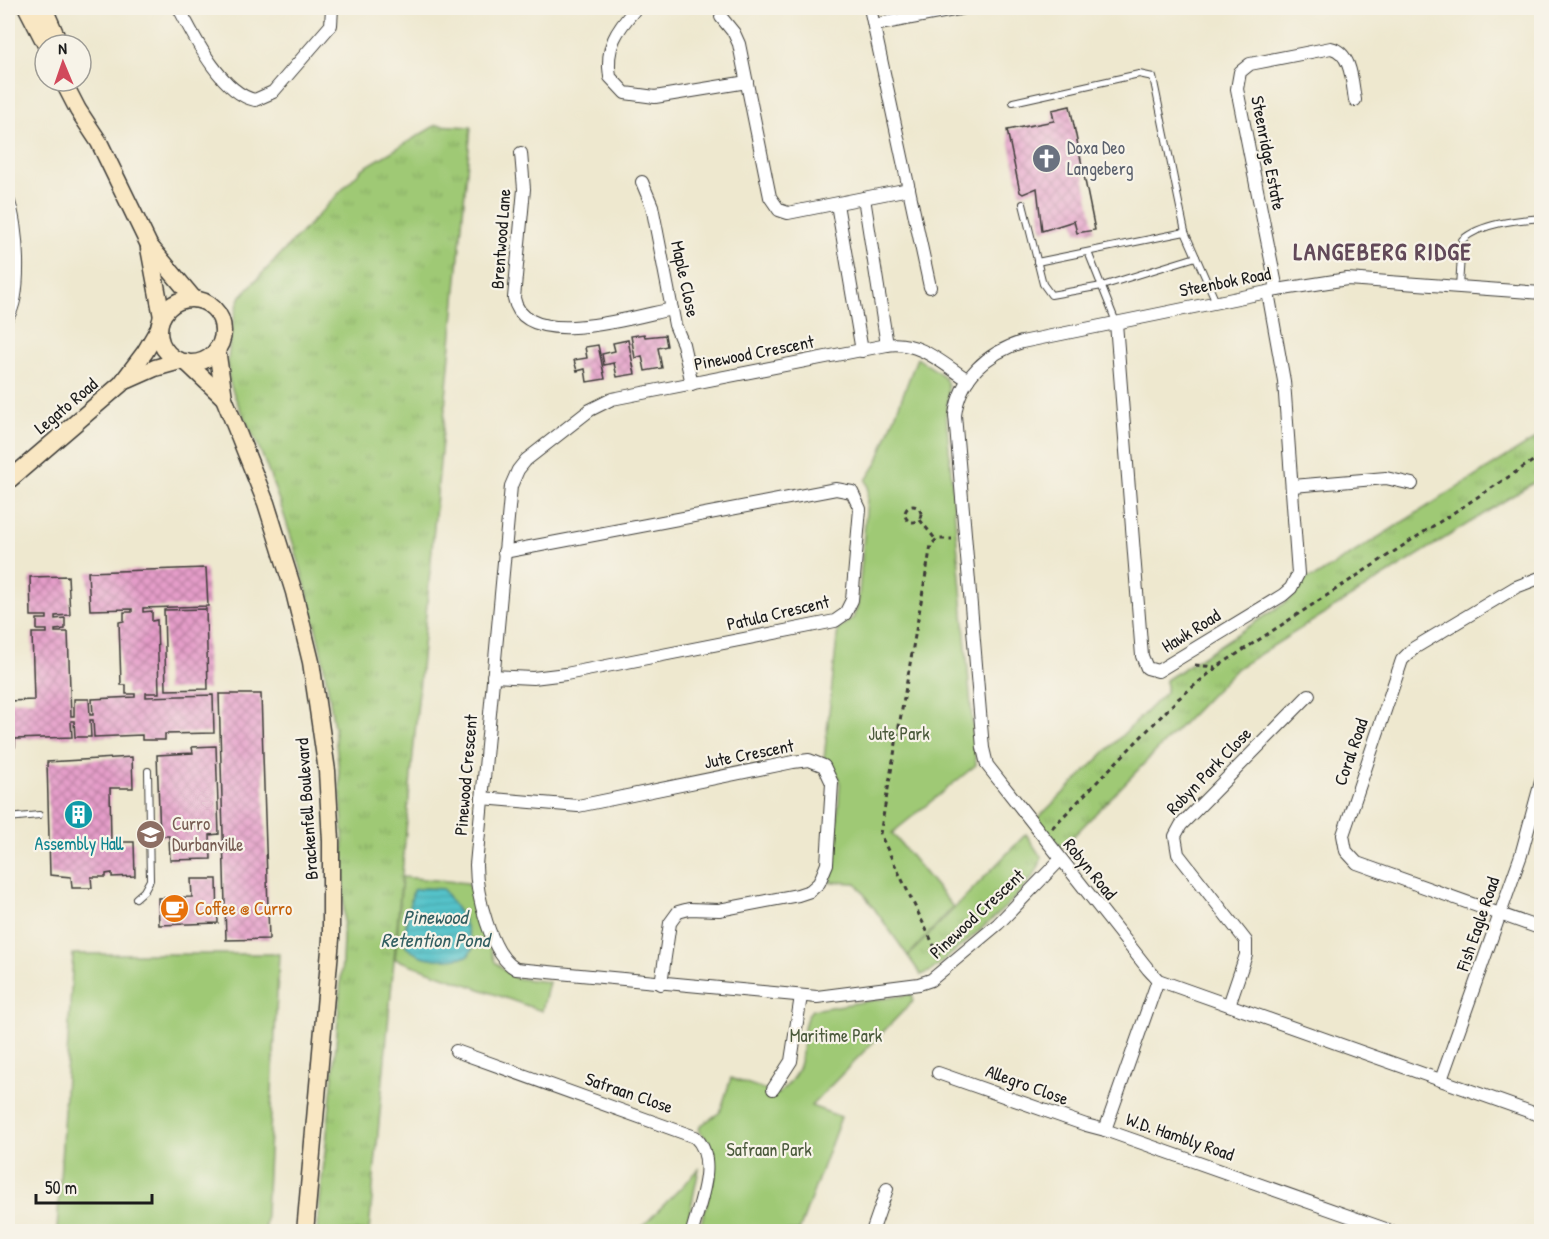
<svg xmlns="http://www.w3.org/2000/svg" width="1549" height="1239" font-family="'Patrick Hand',sans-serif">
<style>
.grass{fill:url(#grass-tufts);stroke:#5e7248;stroke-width:1.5}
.park{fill:#9fc975;stroke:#5e7248;stroke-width:1.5}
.water{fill:url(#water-rules);stroke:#386f72;stroke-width:1.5}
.building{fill:url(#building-cross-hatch)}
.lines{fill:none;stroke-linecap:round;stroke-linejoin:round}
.lane-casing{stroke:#3c3b37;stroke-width:8}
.street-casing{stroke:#3c3b37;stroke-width:14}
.secondary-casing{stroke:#3c3b37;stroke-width:19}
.path{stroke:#3c3b37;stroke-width:3;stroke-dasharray:4.5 4.5;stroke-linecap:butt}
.lane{stroke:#fff;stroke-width:6}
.street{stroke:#fff;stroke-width:12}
.secondary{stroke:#f9e7c3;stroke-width:16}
.labels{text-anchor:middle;stroke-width:4.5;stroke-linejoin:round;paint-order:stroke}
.worship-label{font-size:18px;fill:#5b616d;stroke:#f7f3e8;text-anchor:start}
.street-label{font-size:18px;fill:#1c1c1c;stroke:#f7f3e8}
.park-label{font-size:18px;fill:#4a593b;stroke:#f7f3e8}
.education-label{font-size:18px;fill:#785e54;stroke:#f7f3e8;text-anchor:start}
.culture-label{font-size:18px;fill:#0d838f;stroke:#f7f3e8}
.food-label{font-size:18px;fill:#c56008;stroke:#f7f3e8;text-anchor:start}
.water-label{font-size:20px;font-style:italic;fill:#325e61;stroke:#f7f3e8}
.district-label{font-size:24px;font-weight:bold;letter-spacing:1.5px;fill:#624959;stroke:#f7f3e8}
</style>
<defs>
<pattern id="grass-tufts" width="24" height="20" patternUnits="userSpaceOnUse" patternTransform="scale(1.5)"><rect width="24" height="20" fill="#9fc975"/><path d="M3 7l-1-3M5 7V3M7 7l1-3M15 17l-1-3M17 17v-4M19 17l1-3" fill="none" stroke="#88ac65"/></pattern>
<pattern id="water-rules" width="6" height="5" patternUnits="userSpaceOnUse" patternTransform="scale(1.5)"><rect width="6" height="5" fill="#54c2c9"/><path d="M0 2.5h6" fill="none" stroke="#49a6ac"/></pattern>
<pattern id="building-cross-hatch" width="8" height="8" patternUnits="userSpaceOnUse" patternTransform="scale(1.5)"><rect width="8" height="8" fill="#e59dc9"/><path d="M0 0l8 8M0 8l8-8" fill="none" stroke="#b97fa2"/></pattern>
</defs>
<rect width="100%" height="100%" fill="#f7f3e8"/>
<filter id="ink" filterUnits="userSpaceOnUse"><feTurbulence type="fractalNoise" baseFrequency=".0167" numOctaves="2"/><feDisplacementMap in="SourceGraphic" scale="12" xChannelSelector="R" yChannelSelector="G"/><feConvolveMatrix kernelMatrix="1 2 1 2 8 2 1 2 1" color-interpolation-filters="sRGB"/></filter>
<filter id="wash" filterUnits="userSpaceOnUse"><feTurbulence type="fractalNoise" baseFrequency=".008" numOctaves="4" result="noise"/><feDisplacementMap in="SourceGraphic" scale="24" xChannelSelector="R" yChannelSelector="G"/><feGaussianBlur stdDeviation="1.35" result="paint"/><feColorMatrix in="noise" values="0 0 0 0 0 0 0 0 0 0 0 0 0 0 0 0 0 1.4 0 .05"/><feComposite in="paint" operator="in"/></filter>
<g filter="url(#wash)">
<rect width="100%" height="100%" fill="#eee8cf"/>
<g class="grass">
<path d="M436 125 471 127 369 1231 317 1232C328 1114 345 995 344 877 344 782 332 688 308 596 296 548 280 501 262 455 252 430 236 406 229 380 225 363 233 312 241 296L362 169Z"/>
<polygon points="1541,435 1541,478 1236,669 1062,848 1037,819 1166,692 1166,680 1282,605 1294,596 1305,578 1315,577"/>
<path d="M1026 834 1041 857C1042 884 954 951 931 971L921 975 908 956Z"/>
</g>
<g class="park">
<path d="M917 358C946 378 953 375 946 413L976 765 892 833 953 907 908 956 856 883 830 882 834 867 840 784 836 771 824 759 838 629 853 618 858 605 868 487 866 480 877 463Z"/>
<polygon points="402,877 468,883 495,962 515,978 549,982 542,1011 395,959"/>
<polygon points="73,954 279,954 265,1231 57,1231"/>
<path d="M912 994 913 1001 811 1106 841 1117 799 1231H699C706 1201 727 1155 699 1131L700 1126 720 1112 731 1078 778 1094C788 1085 797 1076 800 1062 805 1046 800 1022 812 1010Z"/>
<polygon points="699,1169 686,1231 638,1231"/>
</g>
<path class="water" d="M425 888 443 889 463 918 473 948 468 956C446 961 424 962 406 947V924L413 890Z"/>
<g id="blocks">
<g class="building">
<polygon points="1070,106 1095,230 1077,233 1074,221 1042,231 1037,188 1023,194 1020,192 1007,130 1054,121 1052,110"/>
<polygon points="644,334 645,337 665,335 667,346 658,348 662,368 645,371 642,356 635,358 631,336"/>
<polygon points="628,340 635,374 617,377 614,363 604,365 602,354 615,351 613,343"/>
<polygon points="598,345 605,379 587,382 585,369 577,371 574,360 587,358 585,347"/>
<polygon points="206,568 208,606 143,608 143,612 152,611 152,621 157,620 159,693 146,693 146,697 213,695 214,733 165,734 165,740 142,740 142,735 94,737 93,720 90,720 91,737 75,737 74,721 71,721 72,737 15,739 15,747 8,747 8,701 34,700 32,633 47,633 47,630 37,630 37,619 47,619 47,616 31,616 30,577 68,576 70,615 55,616 55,619 65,618 65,629 55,630 55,632 68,632 71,716 74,716 74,699 89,699 90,715 93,715 92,699 135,697 135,694 126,694 126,685 121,685 119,622 124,621 124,612 132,612 132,609 90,610 88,572"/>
<polygon points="206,609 208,689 166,690 164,610"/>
<polygon points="219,694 261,694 269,939 226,940"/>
<polygon points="216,746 219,834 210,835 211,859 170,860 169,836 160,836 157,755 193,753 192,747"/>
<polygon points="132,757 133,788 110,788 111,842 134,842 135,876 112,877 112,873 106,874 106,877 91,877 92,888 72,888 71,877 50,875 47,762"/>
<polygon points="191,879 217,879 218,923 159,925 158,898 192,897"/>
</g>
</g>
</g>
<g filter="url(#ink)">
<use href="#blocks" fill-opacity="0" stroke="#3c3b37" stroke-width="1.5"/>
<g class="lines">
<defs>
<g id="lane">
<polyline points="1013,102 1139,74 1153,77 1185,232 1216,302"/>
<polyline points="1023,204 1043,284 1051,295 1102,286 1196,257"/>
<polyline points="1088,252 1116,322"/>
<polyline points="1037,262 1185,232"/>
<path d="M1459 287 1462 240C1481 223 1517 220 1542 218"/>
<polyline points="8,818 39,815"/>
<polyline points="136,898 144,891 150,880 148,771"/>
</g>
<g id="street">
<path d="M179 8C193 35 221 93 255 100L273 92 331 25 332 8"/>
<path d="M636 8C617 30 605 46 610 77L625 93 655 97 747 82"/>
<polyline points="870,8 930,287"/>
<polyline points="721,17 734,33 739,44 770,197 779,210 788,213 909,189"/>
<polyline points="874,25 964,8"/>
<path d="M521 153 524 189 514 298C524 352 636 316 672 309"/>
<polyline points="642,182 652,206 675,325 683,344 692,384"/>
<polyline points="864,198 887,345"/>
<path d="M8 200C18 223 22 296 8 316"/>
<polyline points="837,204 862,351"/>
<path d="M1277 290 1237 89 1240 72 1250 64 1331 48C1352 53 1352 83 1355 100"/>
<path d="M1542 293 1347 279 1277 290 1022 342C987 353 960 377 955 415L983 748 987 765 1148 969 1158 980 1542 1116"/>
<polyline points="1116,323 1142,656 1147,668 1158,671 1283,595 1291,588 1298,574 1284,381 1268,292"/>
<path d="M968 380C943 364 919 340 887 345L612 399 590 410 526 460 518 470 511 486 476 865C476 893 491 956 516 969L817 997 919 984 931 980 998 924 1060 860"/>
<polyline points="1293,486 1386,478 1412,484"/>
<polyline points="1542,577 1516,587 1414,648 1402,660 1343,835 1346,851 1357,863 1542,929"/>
<polyline points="493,676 533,678 566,674 835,621 845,614 852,600 860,509 852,492 836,489 504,552"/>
<polyline points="482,798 578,806 793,762 809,760 824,766 832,783 827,864 819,883 810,891 798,895 719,910 689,909 678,912 670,923 661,984"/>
<polyline points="1158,980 1105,1130 1394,1232"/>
<polyline points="1229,1005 1246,955 1246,941 1178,854 1175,836 1181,825 1309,695"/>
<path d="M456 1051 695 1137C719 1159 699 1204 692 1232"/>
<polyline points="938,1073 1086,1125 1105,1130"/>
<polyline points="1441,1080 1521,855 1542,778"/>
<polyline points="773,1089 791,1061 801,996"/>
<polyline points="872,1232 887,1189"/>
</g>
<g id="secondary">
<polyline points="27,8 46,45"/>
<polyline points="44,8 60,45"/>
<polyline points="63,81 78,110 99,142 149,245 194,299"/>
<polyline points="149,248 162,317"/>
<circle cx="191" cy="331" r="32"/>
<polyline points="217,349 224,398 266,503 294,592 311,662 327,771 331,841 331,939 305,1232"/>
<polyline points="186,362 224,398"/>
<polyline points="128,380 155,368 180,361"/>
<polyline points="8,481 121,384 145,352 159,328"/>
</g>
</defs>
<use href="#lane" class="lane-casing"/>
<use href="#street" class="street-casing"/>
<use href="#secondary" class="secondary-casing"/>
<g class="path">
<circle cx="913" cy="514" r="8"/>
<polyline points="920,520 936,540"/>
<polyline points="1195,665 1215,667"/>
<polyline points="1052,828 1178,699 1217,667 1542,455"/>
<polyline points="939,956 880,834 931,545 937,539 952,539"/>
</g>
<use href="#lane" class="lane"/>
<use href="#street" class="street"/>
<use href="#secondary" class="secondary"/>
</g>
</g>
<defs>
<symbol id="church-disc" viewBox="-11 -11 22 22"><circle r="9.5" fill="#6b7280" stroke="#f7f3e8"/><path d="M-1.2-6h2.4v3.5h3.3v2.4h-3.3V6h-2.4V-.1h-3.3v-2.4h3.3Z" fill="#fff"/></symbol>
<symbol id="building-disc" viewBox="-11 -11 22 22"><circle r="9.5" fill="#0f9aa8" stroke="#f7f3e8"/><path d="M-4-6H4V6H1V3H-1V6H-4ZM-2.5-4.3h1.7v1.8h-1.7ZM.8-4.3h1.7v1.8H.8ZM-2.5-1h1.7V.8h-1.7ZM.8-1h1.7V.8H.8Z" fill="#fff"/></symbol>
<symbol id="school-disc" viewBox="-11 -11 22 22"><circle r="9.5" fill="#8d6e63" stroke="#f7f3e8"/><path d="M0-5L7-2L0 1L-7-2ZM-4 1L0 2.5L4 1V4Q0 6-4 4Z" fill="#fff"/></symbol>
<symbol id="cafe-disc" viewBox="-11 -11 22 22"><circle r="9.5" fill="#e8710a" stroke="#f7f3e8"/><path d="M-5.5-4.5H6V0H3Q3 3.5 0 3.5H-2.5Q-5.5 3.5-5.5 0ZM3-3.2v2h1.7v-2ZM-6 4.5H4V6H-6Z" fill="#fff"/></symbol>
</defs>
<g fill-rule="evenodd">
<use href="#church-disc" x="1030" y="142" width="33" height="33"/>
<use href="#building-disc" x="62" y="798" width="33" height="33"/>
<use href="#school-disc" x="134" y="818" width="33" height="33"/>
<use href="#cafe-disc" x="158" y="892" width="33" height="33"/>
</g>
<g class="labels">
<g class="worship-label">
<text x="1067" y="154">Doxa Deo<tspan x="1067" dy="21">Langeberg</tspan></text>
</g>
<g class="street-label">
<text transform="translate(1268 153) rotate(79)" y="6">Steenridge Estate</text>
<text transform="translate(501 239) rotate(-86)" y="6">Brentwood Lane</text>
<text transform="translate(685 279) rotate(78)" y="6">Maple Close</text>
<text transform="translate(1225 282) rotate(-11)" y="6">Steenbok Road</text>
<text transform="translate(754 353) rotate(-11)" y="6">Pinewood Crescent</text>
<text transform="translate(66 406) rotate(-40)" y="6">Legato Road</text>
<text transform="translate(778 613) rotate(-13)" y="6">Patula Crescent</text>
<text transform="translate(1191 631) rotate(-32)" y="6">Hawk Road</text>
<text transform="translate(1351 752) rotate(-71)" y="6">Coral Road</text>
<text transform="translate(749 754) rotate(-11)" y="6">Jute Crescent</text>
<text transform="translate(1209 771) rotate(-46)" y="6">Robyn Park Close</text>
<text transform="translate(466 775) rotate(-85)" y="6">Pinewood Crescent</text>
<text transform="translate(307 809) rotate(-94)" y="6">Brackenfell Boulevard</text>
<text transform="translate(1090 869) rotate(51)" y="6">Robyn Road</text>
<text transform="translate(977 914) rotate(-43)" y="6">Pinewood Crescent</text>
<text transform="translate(1478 924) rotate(-71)" y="6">Fish Eagle Road</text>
<text transform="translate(1027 1085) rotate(20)" y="6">Allegro Close</text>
<text transform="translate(629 1093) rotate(19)" y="6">Safraan Close</text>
<text transform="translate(1180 1137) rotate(19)" y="6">W.D. Hambly Road</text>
</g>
<g class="park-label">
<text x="899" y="740">Jute Park</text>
<text x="836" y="1042">Maritime Park</text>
<text x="769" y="1156">Safraan Park</text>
</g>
<g class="education-label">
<text x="172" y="830">Curro<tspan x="172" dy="21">Durbanville</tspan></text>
</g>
<g class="culture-label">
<text x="79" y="850">Assembly Hall</text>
</g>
<g class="food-label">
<text x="195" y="915">Coffee @ Curro</text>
</g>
<g class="water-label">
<text x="435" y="924">Pinewood<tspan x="435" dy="23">Retention Pond</tspan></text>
</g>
<g class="district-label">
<text x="1383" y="260">LANGEBERG RIDGE</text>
</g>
</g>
<rect width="1549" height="1239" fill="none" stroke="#f7f3e8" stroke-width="30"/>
<g transform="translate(63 63) rotate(358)"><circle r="28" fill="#f7f3e8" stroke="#9f9d96" stroke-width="1.5"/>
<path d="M0-4.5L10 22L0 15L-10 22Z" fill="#d1495b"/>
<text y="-9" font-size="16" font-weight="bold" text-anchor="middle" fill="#1c1c1c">N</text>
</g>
<path d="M36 1194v9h116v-9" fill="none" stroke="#1c1c1c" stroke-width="3"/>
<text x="45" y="1194" font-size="18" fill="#1c1c1c" stroke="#f7f3e8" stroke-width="4.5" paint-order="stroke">50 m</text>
</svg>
